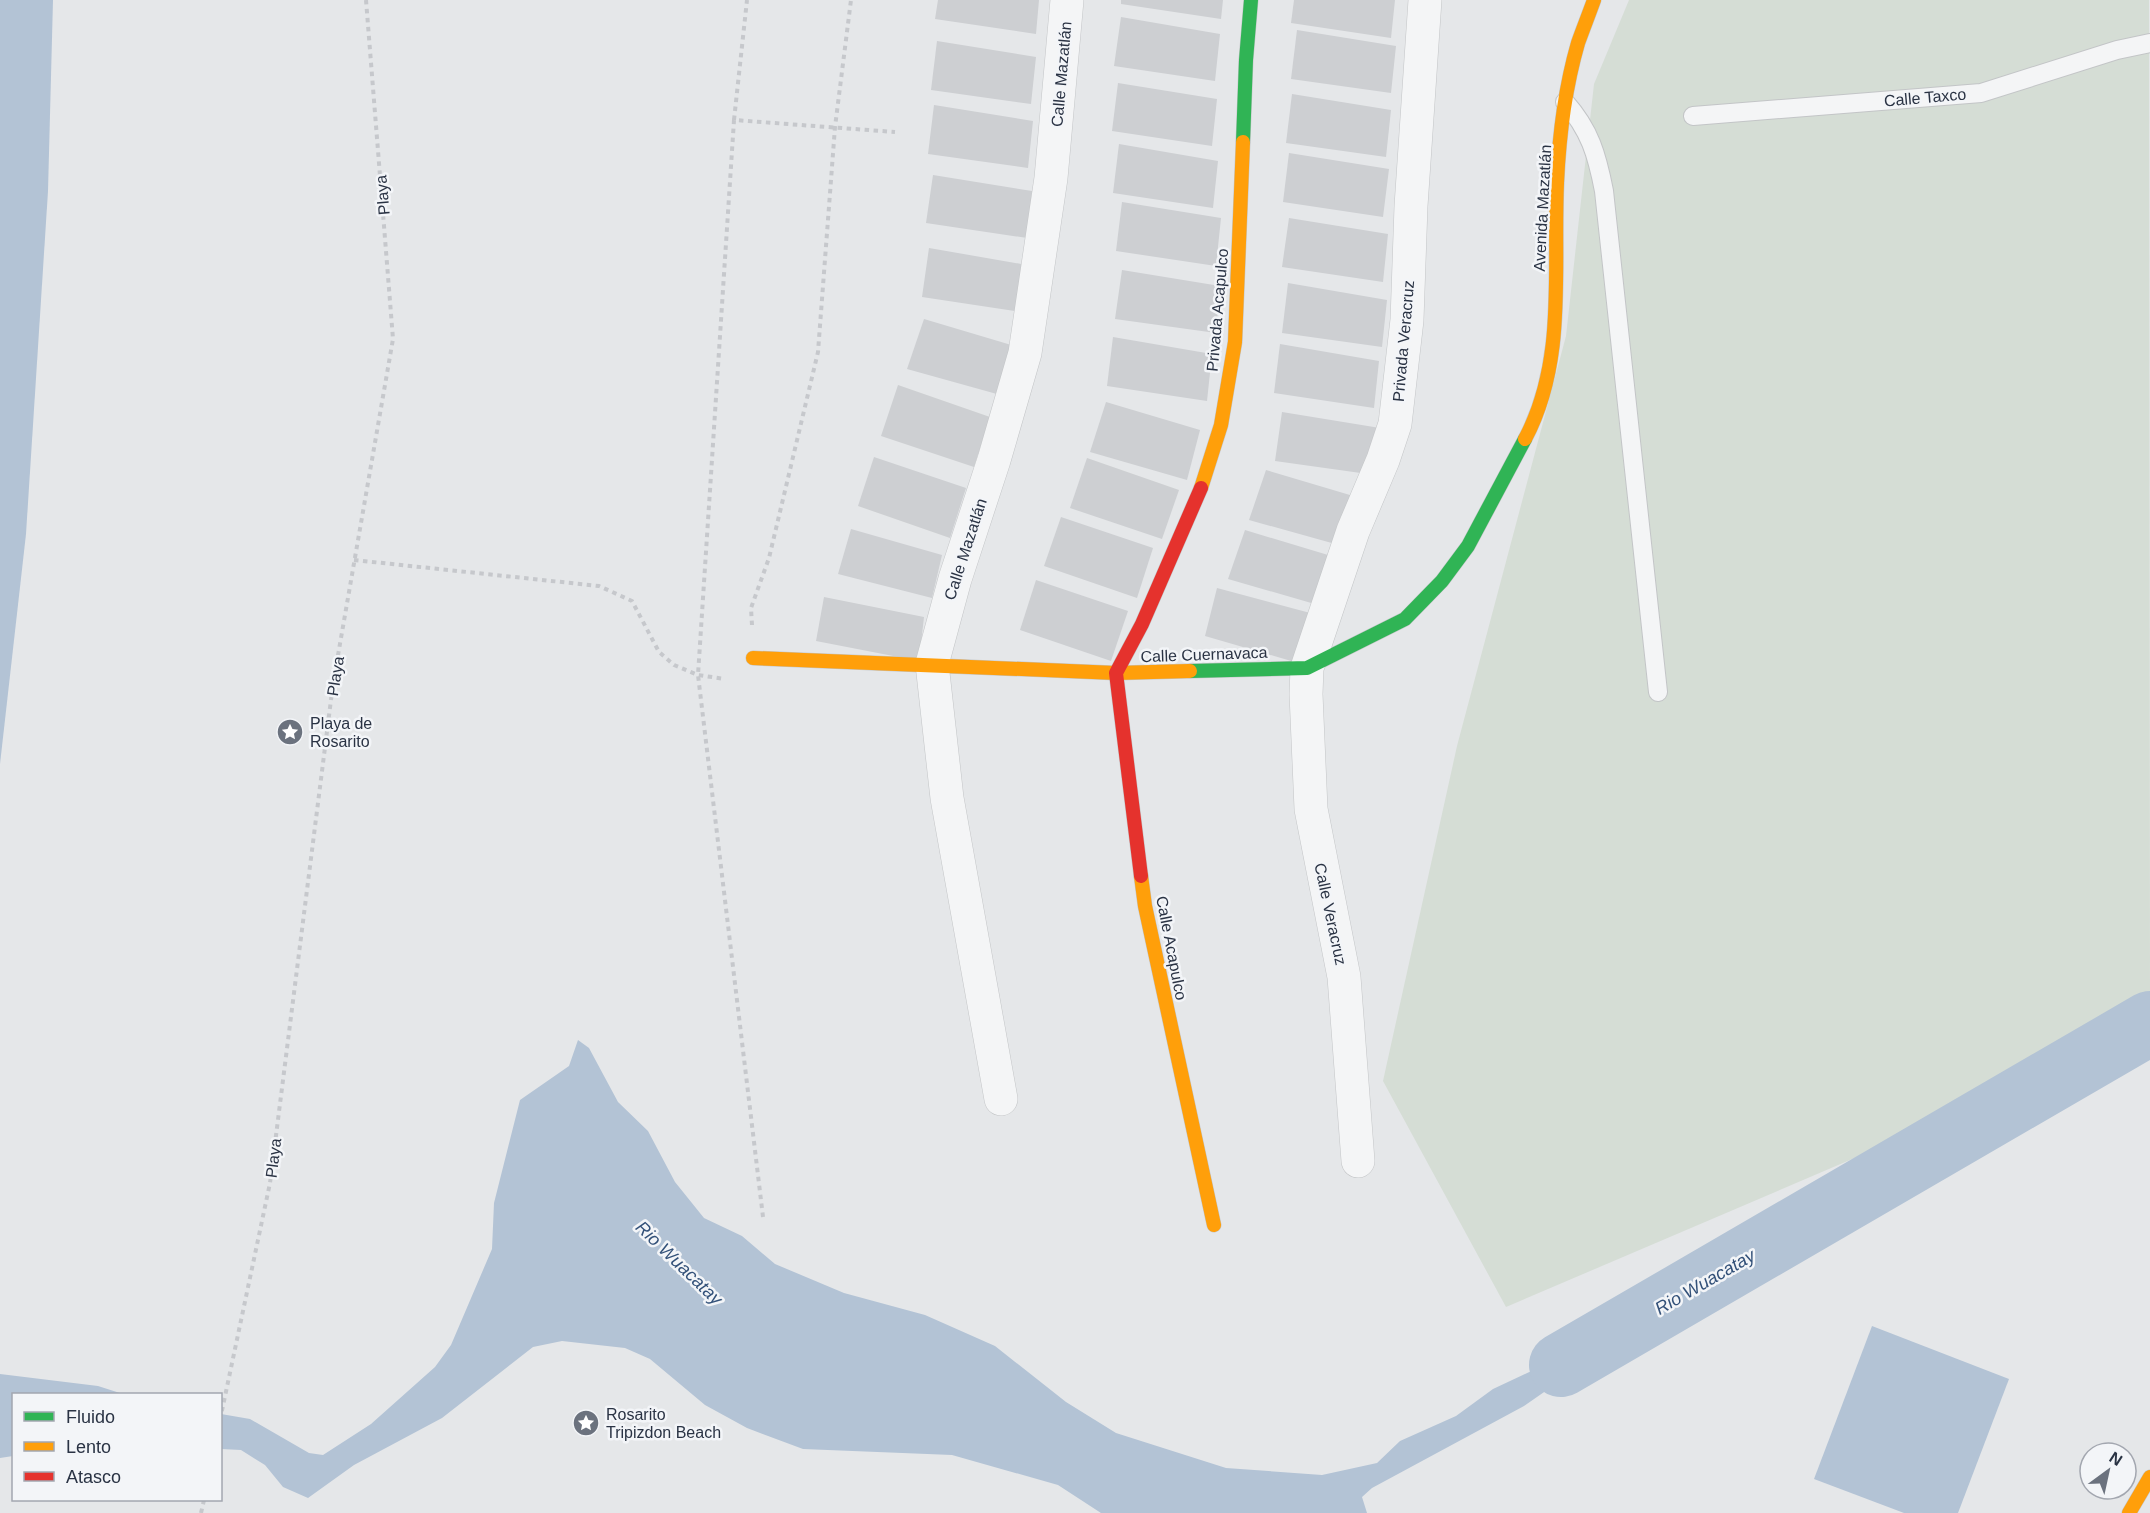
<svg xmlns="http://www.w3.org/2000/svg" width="2150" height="1513" font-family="Helvetica,sans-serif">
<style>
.green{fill:#d5ddd5}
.water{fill:#b3c3d5}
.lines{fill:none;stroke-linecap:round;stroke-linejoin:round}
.river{stroke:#b3c3d5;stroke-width:64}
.building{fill:#cdcfd2}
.lane-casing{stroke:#c3c5c7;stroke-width:20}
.street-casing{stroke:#c3c5c7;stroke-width:34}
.fast-casing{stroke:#c3c5c7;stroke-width:15}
.slow-casing{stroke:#c3c5c7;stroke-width:15}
.jam-casing{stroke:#c3c5c7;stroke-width:15}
.path{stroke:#c6c8cc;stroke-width:4;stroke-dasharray:4.5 4.5;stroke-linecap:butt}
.lane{stroke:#f4f5f6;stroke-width:18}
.street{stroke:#f4f5f6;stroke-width:33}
.fast{stroke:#30b455;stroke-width:14}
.slow{stroke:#ff9f0a;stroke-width:14}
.jam{stroke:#e5322d;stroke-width:14}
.labels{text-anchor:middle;stroke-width:5;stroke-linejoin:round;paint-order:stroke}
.street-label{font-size:16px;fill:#2a3344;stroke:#f3f5f8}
.poi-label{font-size:16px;fill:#2a3344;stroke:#f3f5f8;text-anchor:start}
.water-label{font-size:18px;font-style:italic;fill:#335179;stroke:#f3f5f8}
</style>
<rect width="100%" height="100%" fill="#e5e7e9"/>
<polygon class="green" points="1629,0 2149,0 2150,998 2098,1054 1506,1307 1383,1081 1457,746 1566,336 1594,84"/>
<g class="water">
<polygon points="0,0 53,0 48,191 26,534 0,764"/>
<polygon points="578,1040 589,1048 618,1102 648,1131 675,1182 704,1218 742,1236 775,1264 844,1293 925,1315 995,1346 1066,1402 1116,1433 1226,1468 1322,1475 1377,1463 1400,1441 1456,1416 1493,1389 1640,1320 1632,1331 1524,1406 1372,1488 1362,1497 1367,1513 1101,1513 1058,1485 952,1455 803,1449 747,1428 705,1405 650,1359 625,1348 562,1341 533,1347 442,1418 354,1465 308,1498 283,1487 265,1465 241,1450 221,1449 221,1414 250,1419 309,1453 323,1455 371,1424 435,1367 451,1345 492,1249 494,1203 520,1100 569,1066"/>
<polygon points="1872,1326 2009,1379 1958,1513 1904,1513 1814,1479"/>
<polygon points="0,1374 98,1386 123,1394 14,1394 13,1456 0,1458"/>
</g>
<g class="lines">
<polyline class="river" points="1561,1365 2150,1023"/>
</g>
<g class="building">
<polygon points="938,0 1039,0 1036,34 935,19"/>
<polygon points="1121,0 1223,0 1221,19 1121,4"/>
<polygon points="1294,0 1395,0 1391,38 1291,23"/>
<polygon points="1121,17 1220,34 1215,81 1114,66"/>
<polygon points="1297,30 1396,46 1391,93 1291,79"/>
<polygon points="937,41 1036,57 1031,104 931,90"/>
<polygon points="1118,83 1217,99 1212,146 1112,131"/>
<polygon points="1292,94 1391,110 1386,157 1286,143"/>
<polygon points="934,105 1033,121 1028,168 928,154"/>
<polygon points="1119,144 1218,161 1213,208 1113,193"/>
<polygon points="1289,153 1389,169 1383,217 1283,202"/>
<polygon points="933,175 1032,191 1027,238 926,223"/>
<polygon points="1122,202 1221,218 1216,266 1116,251"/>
<polygon points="1289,218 1388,234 1383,282 1282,267"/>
<polygon points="929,248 1027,265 1022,312 922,297"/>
<polygon points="1122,270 1220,286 1216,333 1115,319"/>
<polygon points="1288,283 1387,300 1382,347 1282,333"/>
<polygon points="924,319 1018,347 1004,396 907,369"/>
<polygon points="1113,337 1212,354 1207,401 1107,386"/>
<polygon points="1280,344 1379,361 1374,408 1274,393"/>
<polygon points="898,385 990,417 974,467 881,436"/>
<polygon points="1106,402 1200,430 1187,480 1090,452"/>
<polygon points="1282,412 1380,428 1375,475 1275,461"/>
<polygon points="874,457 966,488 950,538 858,506"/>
<polygon points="1087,458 1179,490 1162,539 1070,508"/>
<polygon points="1266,470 1360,498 1346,547 1249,520"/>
<polygon points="1061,517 1153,548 1137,598 1044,566"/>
<polygon points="851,529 942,555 932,598 838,574"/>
<polygon points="1245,530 1338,558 1325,607 1228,579"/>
<polygon points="1036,580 1128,611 1111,661 1020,630"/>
<polygon points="1217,588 1314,614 1298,663 1205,636"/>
<polygon points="824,597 924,617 919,661 816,641"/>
</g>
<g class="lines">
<defs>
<g id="lane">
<path d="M1565 102C1590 130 1597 155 1604 191L1658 692"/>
<polyline points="1693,116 1981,93 2117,50 2150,43"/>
</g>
<g id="street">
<polyline points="1001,1099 947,798 932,664 955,579 994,460 1025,353 1051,178 1067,0"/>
<polyline points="1358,1161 1344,977 1311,809 1306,694 1307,668 1353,531 1383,460 1395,424 1407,320 1411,206 1425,0"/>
</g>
<g id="fast">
<polyline points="1243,142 1246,60 1251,0"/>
<polyline points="1190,671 1307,668 1405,619 1442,581 1468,546 1525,439"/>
</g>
<g id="slow">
<path d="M1525 439C1567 360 1553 269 1557 183 1559 137 1565 88 1578 43 1583 29 1589 14 1594 0"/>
<polyline points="1201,488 1221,425 1235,342 1243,142"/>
<polyline points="753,658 1116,673 1190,671"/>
<polyline points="1141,876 1145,906 1214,1225"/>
<polyline points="2129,1513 2150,1477"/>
</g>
<polyline id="jam" points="1141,876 1116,673 1142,624 1201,488"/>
</defs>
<use href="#lane" class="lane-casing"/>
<use href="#street" class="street-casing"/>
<use href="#fast" class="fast-casing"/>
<use href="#slow" class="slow-casing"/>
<use href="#jam" class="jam-casing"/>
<g class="path">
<polyline points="734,120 747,0"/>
<polyline points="354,560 599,586 632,601 659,652 674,665 698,675 725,679"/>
<polyline points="752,625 751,608 769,558 818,352 835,127 851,0"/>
<polyline points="763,1217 698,675 734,120 895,132"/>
<polyline points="220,1420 270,1183 333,684 393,339 366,0"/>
<polyline points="201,1513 204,1500"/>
</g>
<use href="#lane" class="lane"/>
<use href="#street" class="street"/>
<use href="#fast" class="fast"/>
<use href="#slow" class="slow"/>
<use href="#jam" class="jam"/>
</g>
<defs>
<symbol id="sight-disc" viewBox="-11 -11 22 22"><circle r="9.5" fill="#6b727e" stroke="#f3f5f8"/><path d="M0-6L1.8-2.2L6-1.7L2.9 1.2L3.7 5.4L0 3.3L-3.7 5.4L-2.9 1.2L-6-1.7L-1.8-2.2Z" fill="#fff"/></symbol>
</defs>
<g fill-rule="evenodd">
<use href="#sight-disc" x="275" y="717" width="30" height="30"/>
<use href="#sight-disc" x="571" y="1408" width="30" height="30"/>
</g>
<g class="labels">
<g class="street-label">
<text transform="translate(1061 74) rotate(-85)" y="6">Calle Mazatlán</text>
<text transform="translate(1925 97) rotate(-5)" y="6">Calle Taxco</text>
<text transform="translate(382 195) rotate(-95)" y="6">Playa</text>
<text transform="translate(1542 208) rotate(-87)" y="6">Avenida Mazatlán</text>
<text transform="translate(1217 310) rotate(-85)" y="6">Privada Acapulco</text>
<text transform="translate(1403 341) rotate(-85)" y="6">Privada Veracruz</text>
<text transform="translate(965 549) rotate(-72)" y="6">Calle Mazatlán</text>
<text transform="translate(1204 654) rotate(-2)" y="6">Calle Cuernavaca</text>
<text transform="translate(335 676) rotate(-81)" y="6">Playa</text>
<text transform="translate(1331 914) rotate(78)" y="6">Calle Veracruz</text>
<text transform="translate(1172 948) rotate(79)" y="6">Calle Acapulco</text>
<text transform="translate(273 1158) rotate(-83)" y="6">Playa</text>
</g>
<g class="poi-label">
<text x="310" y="729">Playa de<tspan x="310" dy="18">Rosarito</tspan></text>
<text x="606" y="1420">Rosarito<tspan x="606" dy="18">Tripizdon Beach</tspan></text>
</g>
<g class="water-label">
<text transform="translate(679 1263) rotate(44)" y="6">Rio Wuacatay</text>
<text transform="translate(1705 1282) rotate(-30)" y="6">Rio Wuacatay</text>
</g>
</g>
<rect x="12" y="1393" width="210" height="108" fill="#f3f5f8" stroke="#a3a7b0" stroke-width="1.5"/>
<rect x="24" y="1412" width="30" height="9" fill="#30b455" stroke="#a3a7b0" stroke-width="1.5"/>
<text x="66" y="1423" font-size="18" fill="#2a3344">Fluido</text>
<rect x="24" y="1442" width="30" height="9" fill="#ff9f0a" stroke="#a3a7b0" stroke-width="1.5"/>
<text x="66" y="1453" font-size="18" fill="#2a3344">Lento</text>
<rect x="24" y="1472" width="30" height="9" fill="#e5322d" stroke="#a3a7b0" stroke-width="1.5"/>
<text x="66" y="1483" font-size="18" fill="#2a3344">Atasco</text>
<g transform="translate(2108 1471) rotate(33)"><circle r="28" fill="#f3f5f8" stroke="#a3a7b0" stroke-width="1.5"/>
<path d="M0-4.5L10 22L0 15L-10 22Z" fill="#6b727e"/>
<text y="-9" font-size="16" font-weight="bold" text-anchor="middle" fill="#2a3344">N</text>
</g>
</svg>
